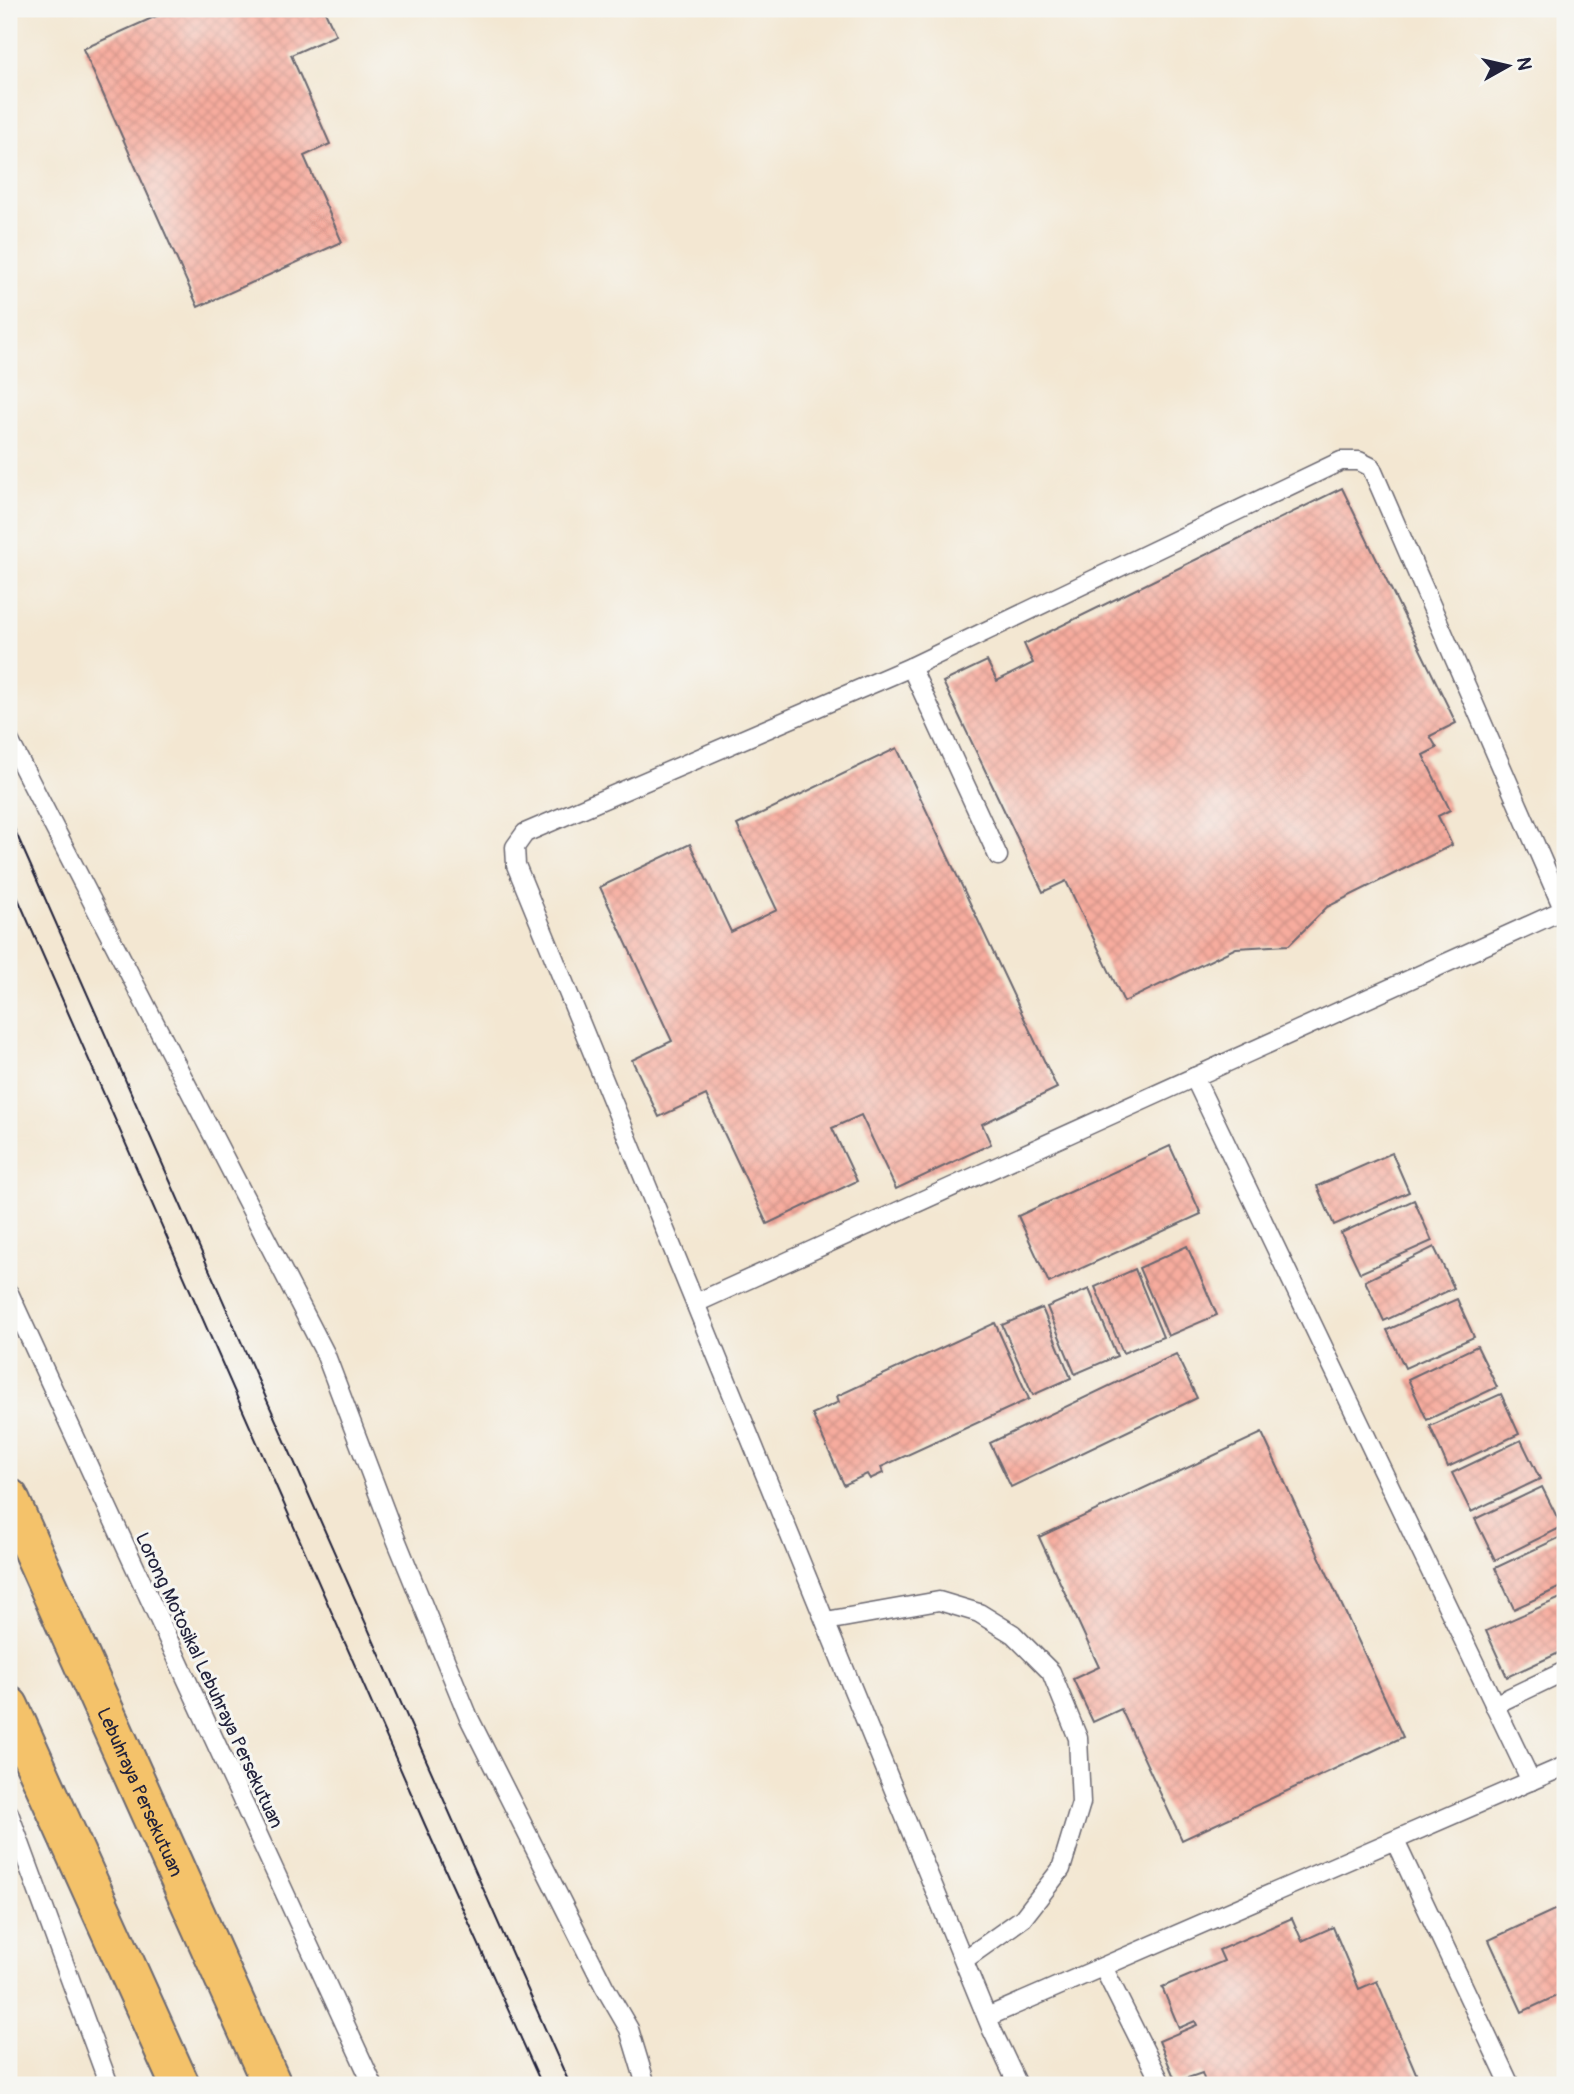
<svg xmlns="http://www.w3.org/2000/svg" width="1574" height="2094" font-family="Pangolin,sans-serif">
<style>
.building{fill:url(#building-cross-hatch)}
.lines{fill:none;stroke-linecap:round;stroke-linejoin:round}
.lane-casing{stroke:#6b6770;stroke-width:21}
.highway-casing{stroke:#6b6770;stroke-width:42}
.lane{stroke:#fff;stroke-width:18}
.highway{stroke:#f4c26a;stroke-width:38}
.tram{stroke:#22223b;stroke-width:2}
.labels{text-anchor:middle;stroke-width:6;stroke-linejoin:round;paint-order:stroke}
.street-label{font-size:19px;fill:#22223b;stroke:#f6f6f2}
</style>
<defs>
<pattern id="building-cross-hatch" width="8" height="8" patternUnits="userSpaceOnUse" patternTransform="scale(1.75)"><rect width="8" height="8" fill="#f7ac9e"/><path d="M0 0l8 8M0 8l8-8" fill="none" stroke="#d39489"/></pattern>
</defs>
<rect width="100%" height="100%" fill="#f6f6f2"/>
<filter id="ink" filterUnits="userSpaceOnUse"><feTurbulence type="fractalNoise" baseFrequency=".0143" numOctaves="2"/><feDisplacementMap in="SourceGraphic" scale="14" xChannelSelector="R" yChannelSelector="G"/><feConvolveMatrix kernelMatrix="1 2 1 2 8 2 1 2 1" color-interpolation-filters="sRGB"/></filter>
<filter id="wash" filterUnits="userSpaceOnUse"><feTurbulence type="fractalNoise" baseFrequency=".00686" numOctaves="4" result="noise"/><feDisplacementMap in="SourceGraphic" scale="28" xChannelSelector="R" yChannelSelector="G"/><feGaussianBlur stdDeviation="1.57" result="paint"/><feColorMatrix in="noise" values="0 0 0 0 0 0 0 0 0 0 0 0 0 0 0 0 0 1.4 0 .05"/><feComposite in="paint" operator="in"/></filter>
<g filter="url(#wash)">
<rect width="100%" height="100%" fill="#f3e7d2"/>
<g id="blocks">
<g class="building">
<polygon points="172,9 324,9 336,35 291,55 330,144 304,156 342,242 198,307 83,49"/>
<polygon points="1342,488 1456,723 1430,736 1437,748 1423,755 1450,810 1438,816 1452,845 1327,907 1289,945 1236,948 1124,1002 1066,881 1043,892 943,682 987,661 997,681 1033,663 1024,644"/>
<polygon points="897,748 1057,1088 982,1124 991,1144 896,1189 861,1115 832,1128 857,1181 767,1224 706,1095 659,1117 632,1060 672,1041 600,887 690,844 731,932 777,910 737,825"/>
<polygon points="1170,1146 1201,1214 1049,1283 1018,1216"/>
<polygon points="1392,1153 1409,1192 1334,1225 1317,1186"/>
<polygon points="1414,1200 1432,1241 1360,1273 1341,1233"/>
<polygon points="1187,1246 1217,1315 1168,1336 1139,1268"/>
<polygon points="1434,1247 1454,1288 1384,1321 1365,1281"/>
<polygon points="1135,1269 1163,1337 1123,1353 1095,1287"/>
<polygon points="1089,1289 1117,1356 1075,1374 1047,1307"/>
<polygon points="1457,1299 1474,1337 1405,1368 1387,1330"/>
<polygon points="1042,1308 1071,1378 1033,1395 1002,1325"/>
<polygon points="995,1323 1029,1399 881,1467 883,1473 870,1479 867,1474 844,1485 812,1414 839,1402 837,1396"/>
<polygon points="1477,1346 1497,1387 1427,1420 1408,1379"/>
<polygon points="1176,1354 1197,1398 1011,1487 990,1443"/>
<polygon points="1501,1394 1519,1434 1448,1467 1430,1426"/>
<polygon points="1262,1433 1403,1737 1182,1840 1121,1709 1093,1722 1073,1679 1099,1667 1039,1537"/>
<polygon points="1521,1440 1540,1479 1471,1512 1452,1473"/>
<polygon points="1542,1487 1562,1527 1495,1560 1475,1519"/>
<polygon points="1565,1535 1565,1585 1514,1609 1495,1568"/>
<polygon points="1565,1596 1565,1650 1507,1677 1486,1631"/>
<polygon points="1565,1905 1565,1992 1522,2012 1489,1940"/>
<polygon points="1292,1918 1302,1941 1333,1927 1359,1989 1377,1981 1421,2085 1206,2085 1202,2073 1176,2082 1159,2041 1197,2025 1195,2021 1179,2028 1162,1987 1224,1961 1219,1950"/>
</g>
</g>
</g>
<g filter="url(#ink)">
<use href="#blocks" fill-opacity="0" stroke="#6b6770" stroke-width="2"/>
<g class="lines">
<defs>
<g id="lane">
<polyline points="911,667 998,856"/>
<polyline points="9,740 325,1353 391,1527 469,1718 604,1986 629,2029 646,2085"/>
<polyline points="1194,1077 1531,1781"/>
<polyline points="9,1293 373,2085"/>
<polyline points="696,1303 1563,910"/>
<polyline points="826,1621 939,1601 979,1613 1013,1634 1051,1672 1078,1738 1081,1803 1061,1869 1023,1918 964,1960"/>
<polyline points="1494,1705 1565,1671"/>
<polyline points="9,1813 109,2085"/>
<polyline points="1395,1841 1510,2085"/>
<polyline points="1103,1967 1162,2085"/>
<polyline points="987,2017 1565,1766"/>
<polyline points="1018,2085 992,2030 516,865 515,847 525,833 911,667 1341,461 1359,461 1371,467 1565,913"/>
</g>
<g id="highway">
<path id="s1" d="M9 1498 272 2085"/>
<polyline points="9,1706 180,2085"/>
</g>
</defs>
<use href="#lane" class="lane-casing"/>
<use href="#highway" class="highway-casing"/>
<use href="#lane" class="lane"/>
<use href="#highway" class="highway"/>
<g class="tram">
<polyline points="9,817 570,2085"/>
<polyline points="9,878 425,1825 542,2085"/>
</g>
</g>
</g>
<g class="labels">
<g class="street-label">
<text transform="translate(210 1680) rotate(65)" y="7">Lorong Motosikal Lebuhraya Persekutuan</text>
<text dy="7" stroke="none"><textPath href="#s1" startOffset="322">Lebuhraya Persekutuan</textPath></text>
</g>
</g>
<rect width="1574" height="2094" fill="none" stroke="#f6f6f2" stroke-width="35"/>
<g transform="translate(1508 66) rotate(82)" stroke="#f6f6f2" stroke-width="5" paint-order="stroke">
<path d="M0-5L12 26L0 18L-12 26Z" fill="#22223b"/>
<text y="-10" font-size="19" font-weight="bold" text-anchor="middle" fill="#22223b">N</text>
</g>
</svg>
